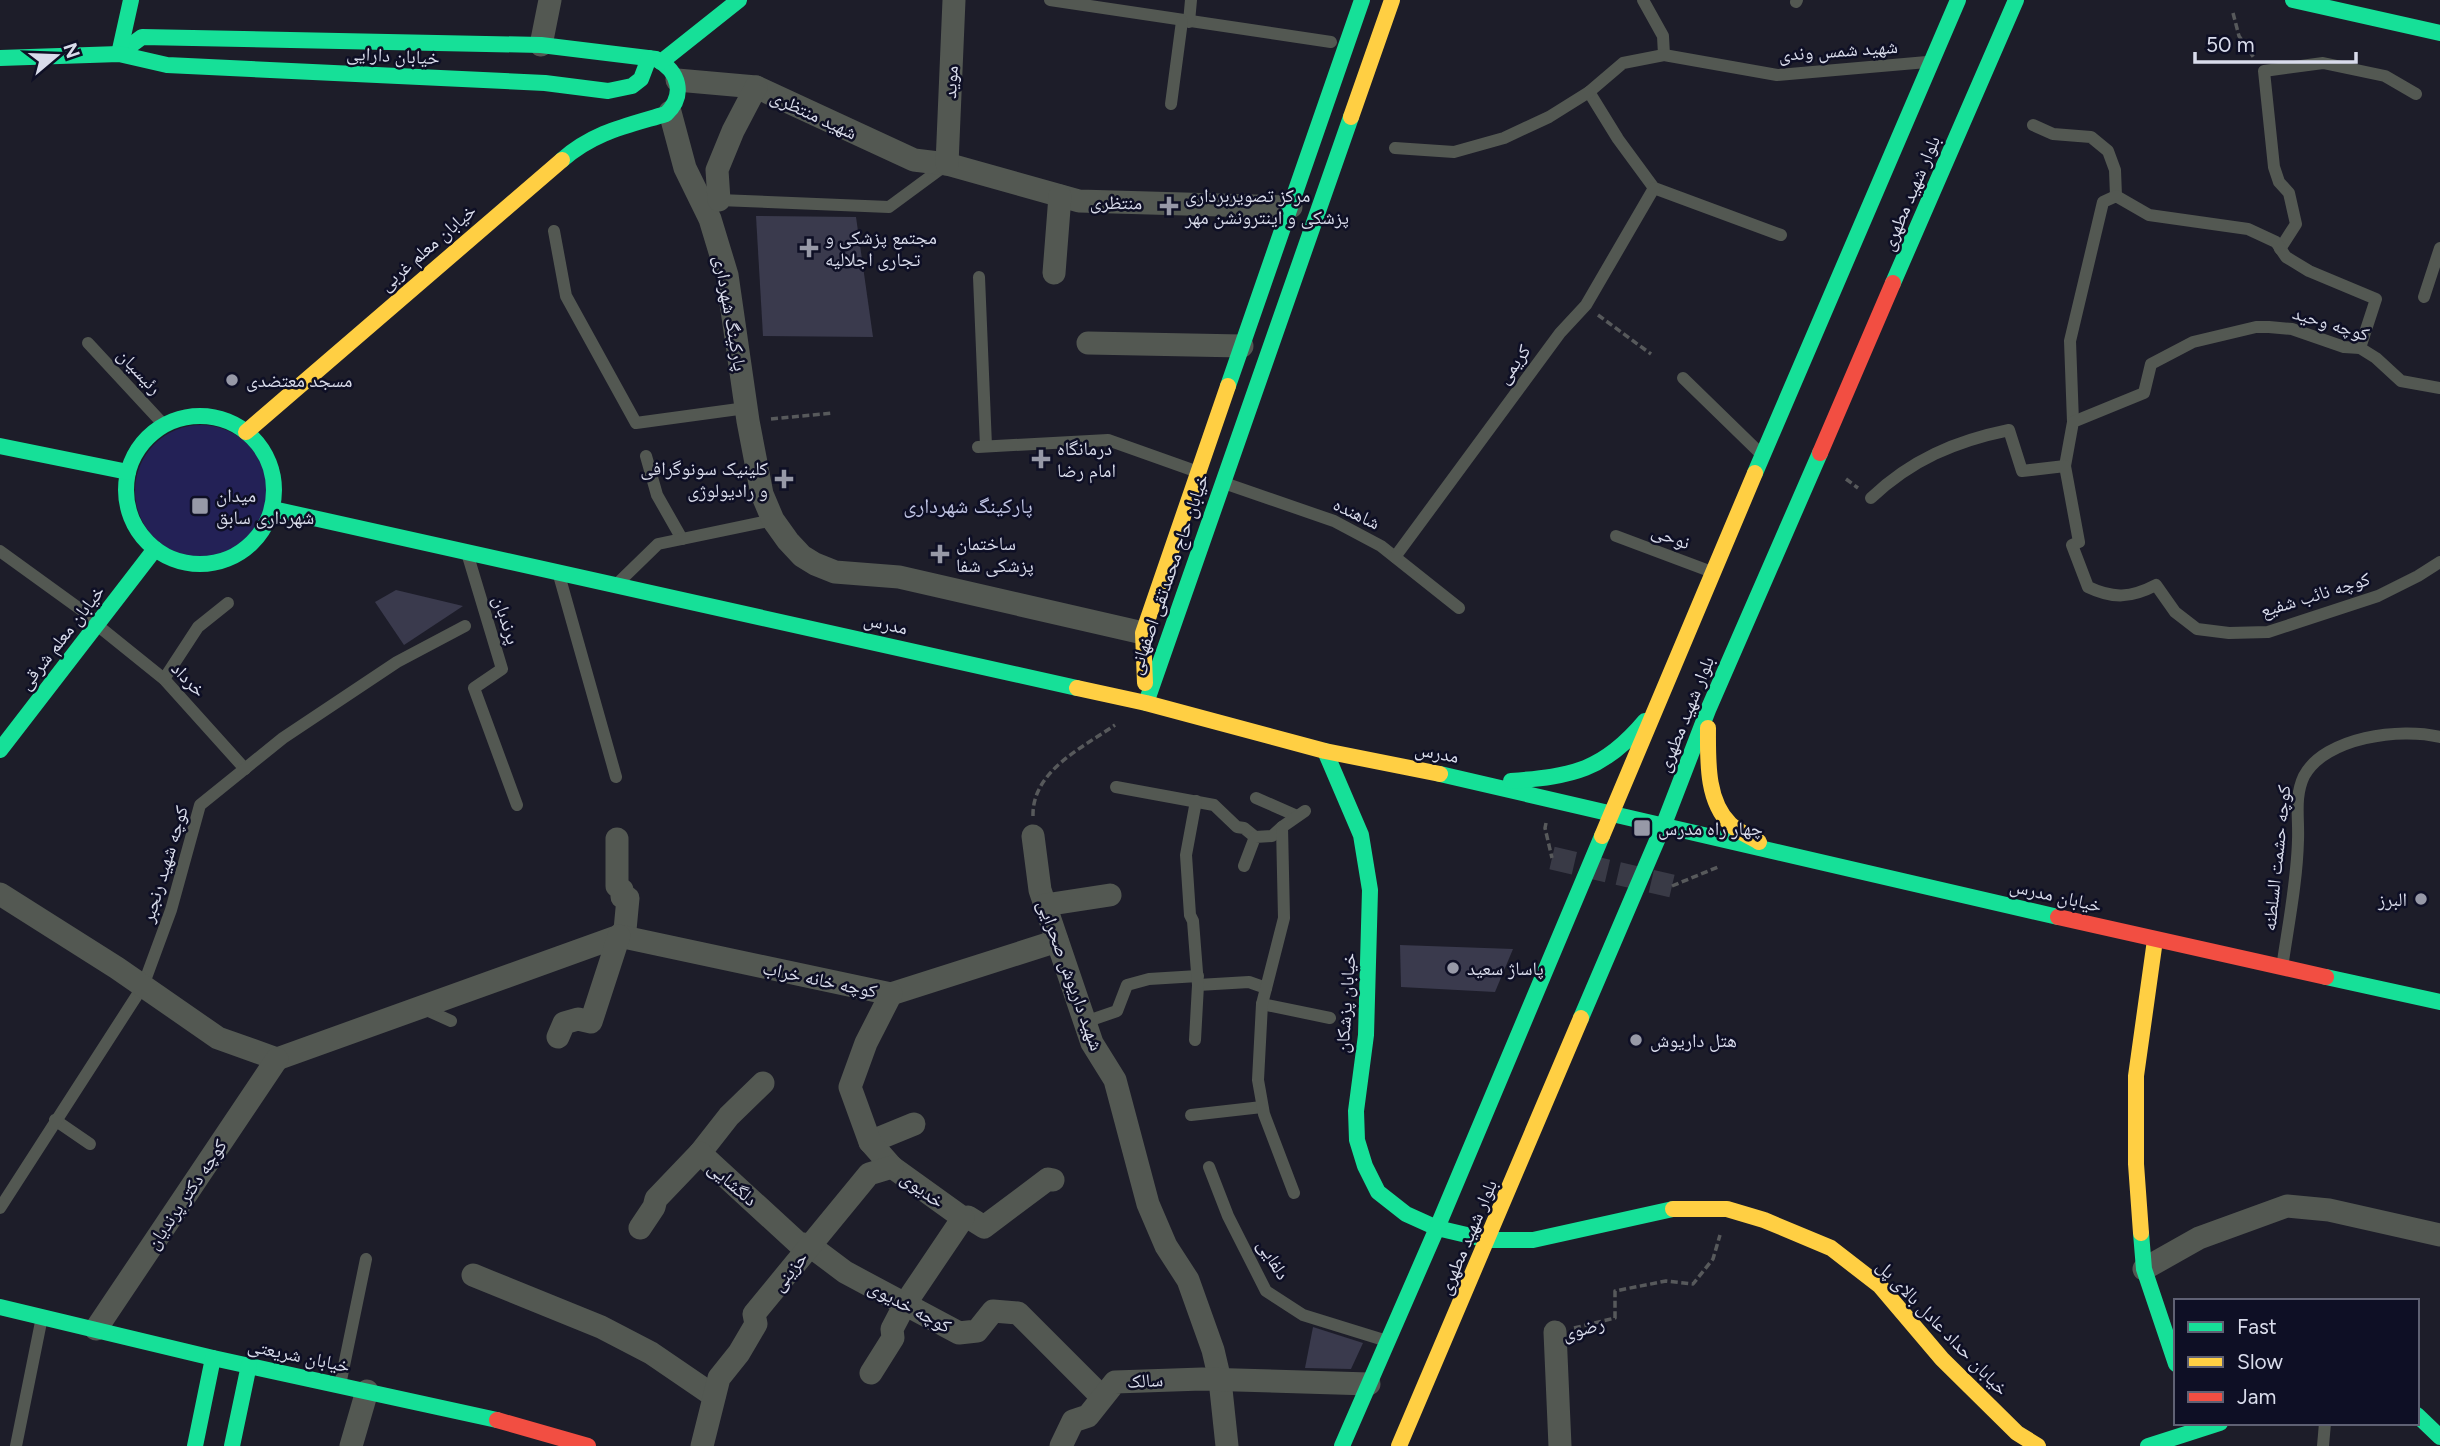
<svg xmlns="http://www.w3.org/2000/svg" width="2440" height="1446" font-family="Figtree,'Noto Naskh Arabic',sans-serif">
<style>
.green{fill:#232156}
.building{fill:#3a3a4d}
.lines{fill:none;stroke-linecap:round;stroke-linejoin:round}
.street-tunnel{stroke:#393a46;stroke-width:23;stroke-dasharray:23 11;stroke-linecap:butt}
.path{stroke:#57595b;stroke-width:3.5;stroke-dasharray:7 3.5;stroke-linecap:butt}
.lane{stroke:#535852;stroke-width:12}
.street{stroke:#535852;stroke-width:23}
.fast{stroke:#16e098;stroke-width:16}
.slow{stroke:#ffcf43;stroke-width:16}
.jam{stroke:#f24e42;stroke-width:16}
.poi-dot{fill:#9799a7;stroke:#0e0f25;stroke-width:2.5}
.labels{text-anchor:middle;stroke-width:5;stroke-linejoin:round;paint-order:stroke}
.street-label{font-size:19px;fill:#d9dceb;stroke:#0e0f25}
.poi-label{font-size:19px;fill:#d9dceb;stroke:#0e0f25;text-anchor:start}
.neighbourhood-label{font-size:21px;fill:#bfc3e2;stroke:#0e0f25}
</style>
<rect width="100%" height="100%" fill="#1d1d29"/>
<circle class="green" cx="201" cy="491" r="66"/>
<g class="building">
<polygon points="756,216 856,217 873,337 763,336"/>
<polygon points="396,590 463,606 404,645 375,602"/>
<polygon points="1400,945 1513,949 1495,992 1401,987"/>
<polygon points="1313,1327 1363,1343 1351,1369 1305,1368"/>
</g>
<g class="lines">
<polyline class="street-tunnel" points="1552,858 1672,886"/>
<g class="path">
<polyline points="2233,13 2239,36 2254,58"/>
<polyline points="1598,315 1651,354"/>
<polyline points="771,419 833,413"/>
<polyline points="1846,479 1858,488"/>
<path d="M1033 816C1032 771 1082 748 1115 725"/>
<polyline points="1546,823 1545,828 1552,858"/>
<polyline points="1672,886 1718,867"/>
<polyline points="1574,1328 1615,1318 1615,1291 1666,1281 1693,1284 1713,1259 1720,1235"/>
</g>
<g class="lane">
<polyline points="1050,0 1331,42"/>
<polyline points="1643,0 1663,36 1664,55"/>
<polyline points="1796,2 1797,0"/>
<polyline points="1189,22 1191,0"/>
<polyline points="1589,92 1618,139 1654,188 1781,235"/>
<polyline points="1171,104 1182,21"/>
<polyline points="2033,125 2053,134 2091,137 2108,151 2115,170 2116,196"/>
<polyline points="1395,148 1454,152 1504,138 1549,117 1589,92 1623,63 1664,55 1777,75 1927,62"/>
<polyline points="719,200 889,207 946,165"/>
<polyline points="554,231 566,296 636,423 746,408"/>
<polyline points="2280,249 2296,224 2289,193 2279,182 2274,167 2264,71 2323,63 2385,76 2416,94"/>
<polyline points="979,277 986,446"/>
<polyline points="2424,297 2440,248"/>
<polyline points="88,343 164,425"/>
<polyline points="1683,378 1760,453"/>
<polyline points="2073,422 2070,341 2103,202 2116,196 2149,215 2248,229 2276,242 2286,257 2309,271 2376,299 2360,348"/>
<polyline points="978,447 1108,440 1198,472"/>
<polyline points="646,456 657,495 682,539"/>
<polyline points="2065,466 2073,422 2144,393 2151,364 2193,342 2256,327 2269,327 2292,329 2344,347 2360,348 2376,358 2401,381 2440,388"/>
<polyline points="1224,483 1334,521 1381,546 1459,608"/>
<path d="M1871 498C1911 460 1955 441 2009 430L2022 471 2065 466 2079 542 2072 545 2088 587C2113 599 2131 598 2156 585L2175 612 2197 629 2229 633 2268 632 2378 596 2418 576 2440 562"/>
<polyline points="1616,536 1712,572"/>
<polyline points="0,551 98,622"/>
<polyline points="468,556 502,669 474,688 517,805"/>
<polyline points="1395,557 1560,333 1586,305 1654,188"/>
<polyline points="559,575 616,777"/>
<polyline points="620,581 658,544 773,520"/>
<polyline points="97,625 164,679 245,769"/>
<polyline points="164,679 198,627 228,603"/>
<polyline points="1116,787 1214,805 1237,827 1244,828 1255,837"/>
<polyline points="1256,798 1297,816"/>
<polyline points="1244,866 1255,837 1272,836 1282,827"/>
<path d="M2282 968C2288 926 2297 882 2298 840 2299 818 2294 797 2304 776 2325 737 2401 727 2440 737"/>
<polyline points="1198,985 1249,982 1266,988"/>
<polyline points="1262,1004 1330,1018"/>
<polyline points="422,1008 451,1021"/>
<polyline points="1085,1022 1117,1011 1127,985 1149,979 1198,976"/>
<polyline points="1195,1040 1198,985 1193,921 1190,915 1186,855 1196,801"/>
<polyline points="1191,1115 1262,1107"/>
<polyline points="55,1120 90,1144"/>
<polyline points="1209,1167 1228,1216 1266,1291 1303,1315 1387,1341"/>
<polyline points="1294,1193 1264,1114 1258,1080 1262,1004 1284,918 1282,827 1305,811"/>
<polyline points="0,1208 143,986 171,910 200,805 283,738 397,662 465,626"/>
<polyline points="340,1385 366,1259"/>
<polyline points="16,1446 42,1317"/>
<polyline points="2323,1446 2325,1423"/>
</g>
<g class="street">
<polyline points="541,45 550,0"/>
<polyline points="677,80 756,87 914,160 947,164 1079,201 1291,207"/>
<polyline points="670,112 685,168 710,219 727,275 748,421 762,494 773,520 788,541 802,556 815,564 835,572 899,577 1143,633"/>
<polyline points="947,164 954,0"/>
<polyline points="719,200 717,170 733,131 756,87"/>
<polyline points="1054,273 1060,196"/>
<polyline points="1088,343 1242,346"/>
<polyline points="1033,836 1040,890 1092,1043 1115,1080 1148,1204 1166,1246 1188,1280 1213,1350 1220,1380 1227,1446"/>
<polyline points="0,894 117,968 218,1038 277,1059 619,936 625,930 628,898 622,897 622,890 617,886 617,839"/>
<polyline points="1045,905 1110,895"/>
<polyline points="619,936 891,994 1057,941"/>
<polyline points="558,1037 564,1023 578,1019 591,1022 619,936"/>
<polyline points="870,1142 914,1124"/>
<polyline points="700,1153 729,1116 763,1083"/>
<polyline points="963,1218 968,1217 984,1227 1048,1179 1053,1180"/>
<polyline points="640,1228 654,1207 656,1199 700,1153 798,1243 809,1245 845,1272 959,1333 977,1331 993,1311 1018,1313 1102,1397"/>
<polyline points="2144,1269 2199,1238 2287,1206 2329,1210 2440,1235"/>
<polyline points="473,1275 601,1327 651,1353 714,1396"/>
<polyline points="96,1329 277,1059"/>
<polyline points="1555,1332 1560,1446"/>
<polyline points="871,1373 893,1338 892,1329 905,1304 963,1218 892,1167 870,1142 850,1087 866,1043 891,994"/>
<polyline points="351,1446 367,1391"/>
<polyline points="702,1446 719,1378 739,1353 756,1324 754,1314 869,1174 892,1167"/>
<polyline points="1061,1446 1073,1421 1088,1416 1115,1382 1202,1379 1369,1384"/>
</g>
<g class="fast">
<polyline points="2293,0 2440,33"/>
<path d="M119 54 142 37 541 45 656 59C679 71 686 95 666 114 626 126 594 132 562 160"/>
<polyline points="119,54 131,0"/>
<polyline points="0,58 119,54 167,65 545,83 608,91 632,86 641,79 649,58"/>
<polyline points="661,62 739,0"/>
<polyline points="1893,283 2016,0"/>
<polyline points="1228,386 1362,0"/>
<circle cx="200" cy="490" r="74"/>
<polyline points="0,446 128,472"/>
<polyline points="1755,473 1958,0"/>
<polyline points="273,509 1077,688"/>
<polyline points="1146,703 1351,117"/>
<polyline points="0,750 155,549"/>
<polyline points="1325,751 1361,835 1370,890 1366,1035 1356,1111 1357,1140 1365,1166 1378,1192 1406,1214 1437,1228 1488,1240 1533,1240 1673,1209"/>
<polyline points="1440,774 2058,917"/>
<path d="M1511 781C1573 776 1603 771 1645 721"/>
<polyline points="2326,977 2440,1002"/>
<polyline points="1581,1018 1664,824 1708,710 1820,453"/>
<polyline points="2141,1233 2144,1269 2176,1364"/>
<polyline points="0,1307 213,1358 497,1420"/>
<polyline points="2417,1415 2440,1437"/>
<polyline points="195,1446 213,1358"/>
<polyline points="232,1446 249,1365"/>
<polyline points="1342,1446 1437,1228 1602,836"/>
<polyline points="2148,1446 2220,1423"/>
</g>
<g class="slow">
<polyline points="1351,117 1392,0"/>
<polyline points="246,432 562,160"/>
<polyline points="1145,683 1143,633 1228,386"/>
<polyline points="1077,688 1146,703 1325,751 1440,774"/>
<path d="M1708 728C1708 760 1706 800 1730 824 1738 832 1750 836 1759 842"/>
<polyline points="1602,836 1755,473"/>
<polyline points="1673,1209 1727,1209 1764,1220 1831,1248 1880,1286 1942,1359 2017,1433 2038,1446"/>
<polyline points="2141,1233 2136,1164 2136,1076 2155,940"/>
<polyline points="1399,1446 1581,1018"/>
</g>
<g class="jam">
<polyline points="1820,453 1893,283"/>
<polyline points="2058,917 2326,977"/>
<polyline points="497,1420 588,1446"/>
</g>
</g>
<g class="poi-dot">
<path d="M1165.5 195.5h7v7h7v7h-7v7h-7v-7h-7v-7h7z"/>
<path d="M805.5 237.5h7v7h7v7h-7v7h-7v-7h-7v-7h7z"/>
<circle cx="232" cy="380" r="7"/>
<path d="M1037.5 448.5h7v7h7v7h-7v7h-7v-7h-7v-7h7z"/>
<path d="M780.5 468.5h7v7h7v7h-7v7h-7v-7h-7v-7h7z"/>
<rect x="191" y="497" width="18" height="18" rx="3.5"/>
<path d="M936.5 543.5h7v7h7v7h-7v7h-7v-7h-7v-7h7z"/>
<rect x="1633" y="819" width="18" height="18" rx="3.5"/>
<circle cx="2421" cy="899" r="7"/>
<circle cx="1453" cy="968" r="7"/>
<circle cx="1636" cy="1040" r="7"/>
</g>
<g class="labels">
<g class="street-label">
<text transform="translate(1838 50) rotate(-4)" y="7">شهید شمس وندی</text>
<text transform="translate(393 55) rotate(3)" y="7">خیابان دارایی</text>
<text transform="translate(950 82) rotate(-87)" y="7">موید</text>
<text transform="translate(814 114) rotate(25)" y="7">شهید منتظری</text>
<text transform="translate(1910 193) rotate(-67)" y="7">بلوار شهید مطهری</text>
<text transform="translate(1116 202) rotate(1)" y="7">منتظری</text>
<text transform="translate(427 247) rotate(-41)" y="7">خیابان معلم غربی</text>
<text transform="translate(731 313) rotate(80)" y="7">پارکینگ شهرداری</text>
<text transform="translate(2331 323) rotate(17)" y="7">کوچه وحید</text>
<text transform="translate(1513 364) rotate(-54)" y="7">کریمی</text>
<text transform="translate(140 371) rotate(47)" y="7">رئیسیان</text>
<text transform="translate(1357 513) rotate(26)" y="7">شاهنده</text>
<text transform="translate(1671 536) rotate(21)" y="7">نوحی</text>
<text transform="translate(1168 574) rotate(-71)" y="7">خیابان حاج محمدتقی اصفهانی</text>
<text transform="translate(2315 594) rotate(-17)" y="7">کوچه نائب شفیع</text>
<text transform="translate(507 620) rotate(73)" y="7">پرندبان</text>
<text transform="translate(886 623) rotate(13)" y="7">مدرس</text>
<text transform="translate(61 637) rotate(-52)" y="7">خیابان معلم شرقی</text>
<text transform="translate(189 679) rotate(46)" y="7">خرداد</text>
<text transform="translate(1685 714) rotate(-68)" y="7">بلوار شهید مطهری</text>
<text transform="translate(1437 752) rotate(11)" y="7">مدرس</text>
<text transform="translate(2276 858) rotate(-84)" y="7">کوچه حشمت السلطنه</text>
<text transform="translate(164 864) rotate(-73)" y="7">کوچه شهید رنجبر</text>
<text transform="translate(2056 895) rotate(13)" y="7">خیابان مدرس</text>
<text transform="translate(1071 975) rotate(70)" y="7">شهید داریوش صحرایی</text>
<text transform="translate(820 979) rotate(12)" y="7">کوچه خانه خراب</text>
<text transform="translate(1345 1003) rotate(-86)" y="7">خیابان پزشکان</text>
<text transform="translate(733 1183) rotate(41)" y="7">دلگشایی</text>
<text transform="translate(923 1189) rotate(36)" y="7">خدیوی</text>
<text transform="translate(186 1194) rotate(-56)" y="7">کوچه دکتر پرندیان</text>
<text transform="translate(1467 1237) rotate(-67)" y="7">بلوار شهید مطهری</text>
<text transform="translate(1274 1259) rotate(59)" y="7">دلفایی</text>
<text transform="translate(789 1271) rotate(-51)" y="7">حزینی</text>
<text transform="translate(910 1306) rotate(28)" y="7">کوچه خدیوی</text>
<text transform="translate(1943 1327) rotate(46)" y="7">خیابان حداد عادل بالای پل</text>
<text transform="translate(1583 1328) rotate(-16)" y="7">رضوی</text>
<text transform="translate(299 1355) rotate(12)" y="7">خیابان شریعتی</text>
<text transform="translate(1145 1380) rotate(-3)" y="7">سالک</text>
</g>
<g class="poi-label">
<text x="1185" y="202">مرکز تصویربرداری<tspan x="1185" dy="22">پزشکی و اینترونشن مهر</tspan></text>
<text x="825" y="244">مجتمع پزشکی و<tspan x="825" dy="22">تجاری اجلالیه</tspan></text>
<text x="246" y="387">مسجد معتضدی</text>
<text x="1057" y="455">درمانگاه<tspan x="1057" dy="22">امام رضا</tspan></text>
<text x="768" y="475" text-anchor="end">کلینیک سونوگرافی<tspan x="768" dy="22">و رادیولوژی</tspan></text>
<text x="216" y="502">میدان<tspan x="216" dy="22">شهرداری سابق</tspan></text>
<text x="956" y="550">ساختمان<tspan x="956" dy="22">پزشکی شفا</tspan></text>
<text x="1658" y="835">چهار راه مدرس</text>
<text x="2407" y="906" text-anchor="end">البرز</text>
<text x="1467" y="975">پاساژ سعید</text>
<text x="1650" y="1047">هتل داریوش</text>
</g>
<g class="neighbourhood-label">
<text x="968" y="513">پارکینگ شهرداری</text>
</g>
</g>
<rect x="2174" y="1299" width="245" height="126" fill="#0e0f25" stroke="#5f6174" stroke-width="2"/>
<rect x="2188" y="1322" width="35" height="10" fill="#16e098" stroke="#5f6174" stroke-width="2"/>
<text x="2237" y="1334" font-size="21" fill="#d9dceb">Fast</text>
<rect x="2188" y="1357" width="35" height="10" fill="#ffcf43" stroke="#5f6174" stroke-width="2"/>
<text x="2237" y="1369" font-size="21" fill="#d9dceb">Slow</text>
<rect x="2188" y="1392" width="35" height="10" fill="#f24e42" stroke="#5f6174" stroke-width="2"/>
<text x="2237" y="1404" font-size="21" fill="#d9dceb">Jam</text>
<g transform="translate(56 56) rotate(71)" stroke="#0e0f25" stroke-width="5" paint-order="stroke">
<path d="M0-5L12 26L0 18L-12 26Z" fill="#d9dceb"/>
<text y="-10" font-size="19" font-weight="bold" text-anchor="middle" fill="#d9dceb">N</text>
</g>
<path d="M2195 52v10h161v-10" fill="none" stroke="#d9dceb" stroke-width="3.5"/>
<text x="2206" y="52" font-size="21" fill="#d9dceb" stroke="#0e0f25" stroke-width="5" paint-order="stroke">50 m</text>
</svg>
